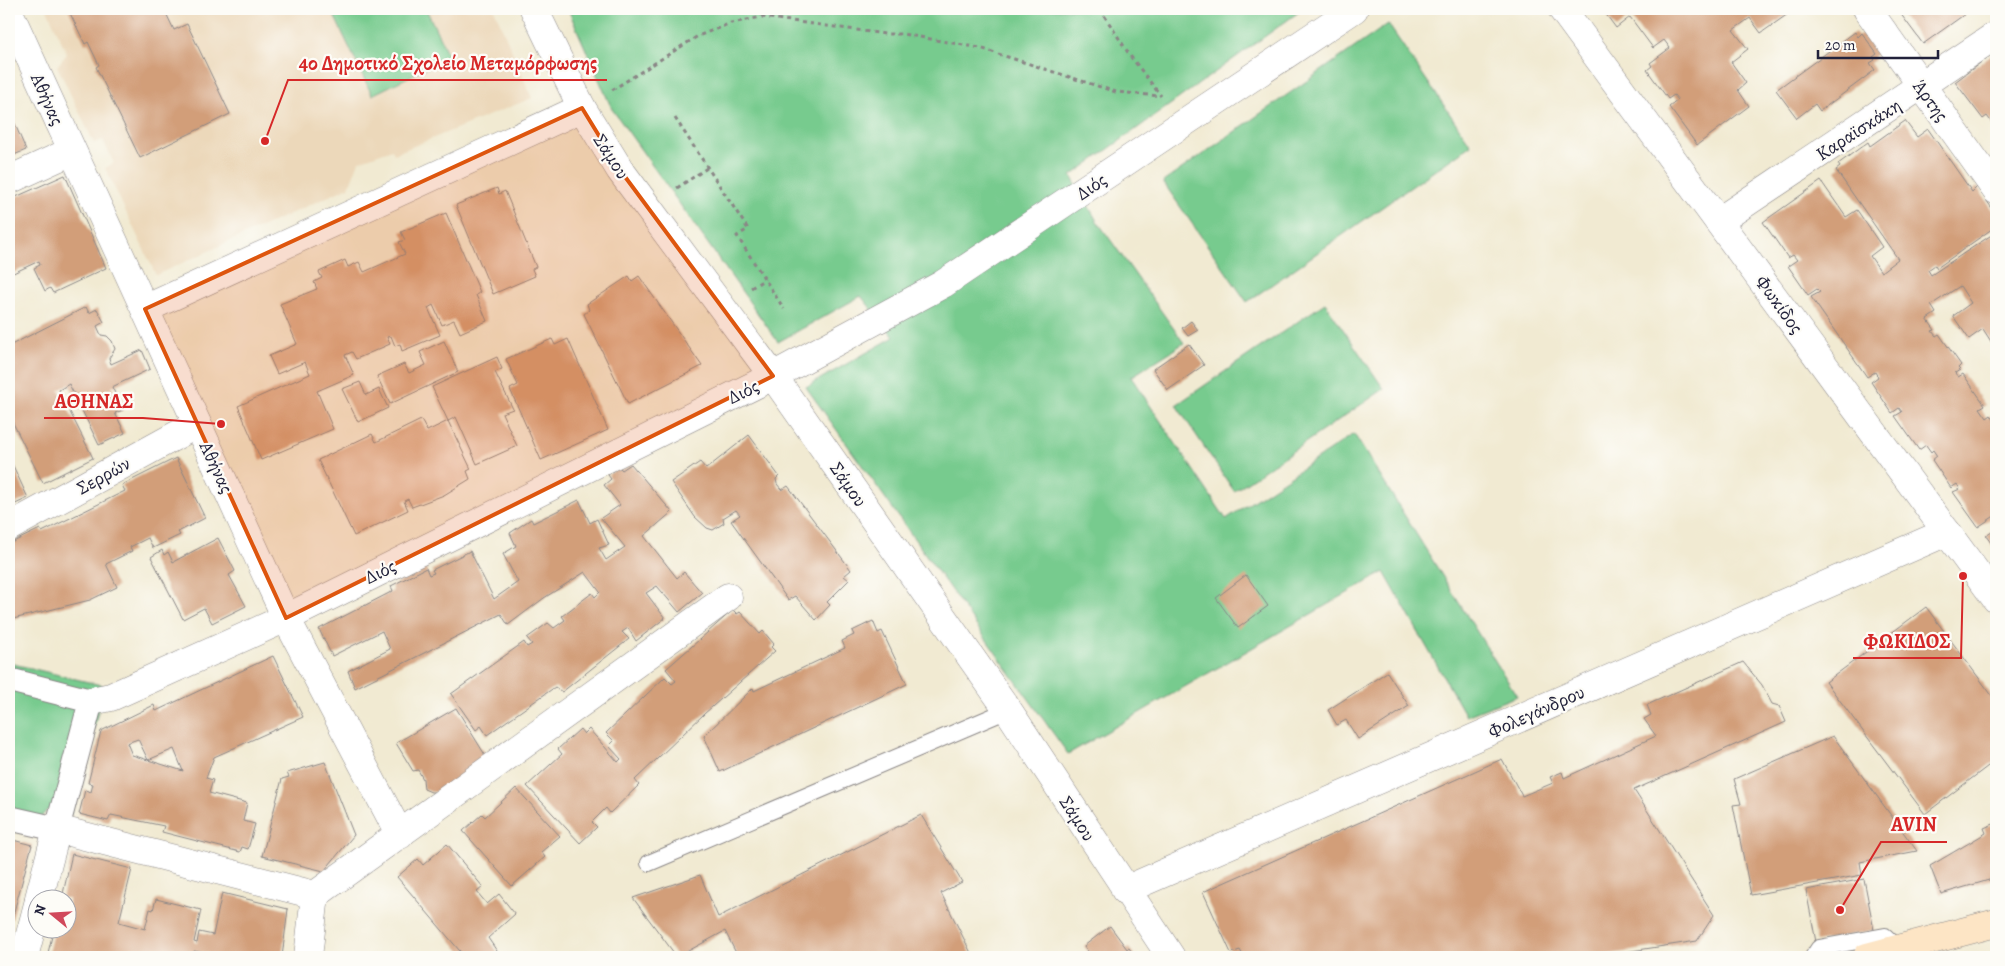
<svg xmlns="http://www.w3.org/2000/svg" width="2005" height="966" font-family="Alegreya,serif">
<style>
.built{fill:#ecd8ba}
.green{fill:#77cb8e;stroke:#4c7664}
.building{fill:#d29e79;fill-rule:evenodd}
.lines{fill:none;stroke-linecap:round;stroke-linejoin:round}
.service-casing{stroke:#8a8686;stroke-width:18}
.pedestrian-casing{stroke:#8a8686;stroke-width:26}
.minor-casing{stroke:#8a8686;stroke-width:29}
.secondary-casing{stroke:#8a8686;stroke-width:29}
.path{stroke:#8a8686;stroke-width:3;stroke-dasharray:4 4;stroke-linecap:butt}
.service{stroke:#fff;stroke-width:16}
.pedestrian{stroke:#fff;stroke-width:24}
.minor{stroke:#fff;stroke-width:28}
.secondary{stroke:#fde5c5;stroke-width:28}
.marked{fill:#de560e;fill-opacity:0.2;stroke:#de560e;stroke-width:4;stroke-linejoin:round}
.labels{text-anchor:middle;stroke-width:4.5;stroke-linejoin:round;paint-order:stroke}
.street-label{font-size:19px;fill:#22223b;stroke:#fdfcf7}
.leader{fill:none;stroke:#d62828;stroke-width:2}
.callout-dot{fill:#d62828;stroke:#fdfcf7;stroke-width:2}
.callout-label{font-size:20px;text-anchor:middle;font-weight:bold;fill:#d62828;stroke:#fdfcf7;stroke-width:4.5;stroke-linejoin:round;paint-order:stroke}
</style>
<rect width="100%" height="100%" fill="#fdfcf7"/>
<filter id="ink" filterUnits="userSpaceOnUse"><feTurbulence type="fractalNoise" baseFrequency=".02" numOctaves="2"/><feDisplacementMap in="SourceGraphic" scale="10" xChannelSelector="R" yChannelSelector="G"/><feConvolveMatrix kernelMatrix="1 2 1 2 8 2 1 2 1" color-interpolation-filters="sRGB"/></filter>
<filter id="wash" filterUnits="userSpaceOnUse"><feTurbulence type="fractalNoise" baseFrequency=".0096" numOctaves="4" result="noise"/><feDisplacementMap in="SourceGraphic" scale="20" xChannelSelector="R" yChannelSelector="G"/><feGaussianBlur stdDeviation="1.12" result="paint"/><feColorMatrix in="noise" values="0 0 0 0 0 0 0 0 0 0 0 0 0 0 0 0 0 1.4 0 .05"/><feComposite in="paint" operator="in"/></filter>
<g filter="url(#wash)">
<rect width="100%" height="100%" fill="#f1ead2"/>
<polygon class="built" points="47,9 494,9 532,98 394,154 392,149 359,161 349,187 156,275 105,168 114,163 103,140 94,143 57,66 67,54"/>
<g class="green">
<polygon points="331,9 426,9 449,57 372,95"/>
<polygon points="568,9 1303,9 1071,176 1097,221 1184,343 1131,377 1226,519 1354,434 1517,696 1466,716 1384,572 1068,754 806,387 894,337 861,296 778,342 612,109"/>
<polygon points="1388,24 1471,145 1247,302 1163,182"/>
<polygon points="1325,303 1384,389 1234,491 1176,405"/>
<polygon points="9,663 105,686 70,815 47,810 38,821 34,836 9,829"/>
</g>
<g id="blocks">
<g class="building">
<polygon points="68,9 164,9 174,30 187,24 230,114 140,158 96,67 99,65 88,42 85,44"/>
<polygon points="1602,9 1795,9 1761,33 1750,18 1733,30 1748,49 1731,62 1746,83 1738,90 1749,106 1697,145 1669,107 1678,100 1674,95 1668,99 1647,70 1652,66 1650,63 1670,48 1664,40 1653,48 1630,17 1616,28"/>
<polygon points="1897,9 1972,9 1923,44"/>
<polygon points="1855,32 1858,37 1862,33 1877,54 1873,57 1875,60 1870,63 1875,70 1820,111 1815,104 1797,118 1776,90"/>
<polygon points="1996,51 1996,128 1987,116 1983,119 1955,82"/>
<polygon points="9,110 26,150 9,157"/>
<polygon points="1905,121 1917,137 1928,129 1972,192 1977,187 1996,214 1996,220 1993,222 1996,226 1937,268 1935,265 1928,270 1931,275 1996,232 1996,340 1992,343 1983,329 1969,339 1953,316 1971,303 1960,286 1931,305 1936,313 1927,319 1935,330 1932,331 1936,336 1939,334 1961,365 1958,368 1960,370 1955,373 1958,377 1963,374 1985,405 1980,408 1987,418 1991,415 1996,423 1996,515 1978,527 1953,492 1960,489 1957,484 1951,488 1932,460 1937,456 1933,450 1931,452 1926,445 1919,450 1895,416 1902,412 1899,408 1892,413 1871,382 1878,377 1875,372 1867,377 1811,297 1820,292 1817,289 1808,295 1788,266 1797,260 1793,255 1788,258 1763,222 1821,181 1846,217 1857,210 1882,247 1870,256 1881,272 1898,259 1836,170 1840,167 1838,164 1868,142 1870,146"/>
<polygon points="65,175 106,268 53,293 50,288 45,291 34,268 40,265 39,261 9,275 9,200"/>
<polygon points="497,188 499,194 505,191 536,267 532,269 535,276 493,294 456,205"/>
<polygon points="446,213 480,292 476,295 487,321 460,333 454,320 442,325 433,305 428,308 440,335 402,351 400,344 395,346 391,336 387,337 390,344 356,359 352,352 345,355 354,375 317,391 333,429 261,460 238,406 310,374 305,362 277,374 269,356 297,344 280,304 317,289 314,282 322,278 319,272 345,260 348,267 359,262 364,272 405,254 399,242 405,240 401,232"/>
<polygon points="629,276 632,281 639,276 702,366 628,404 584,314 589,310 587,304"/>
<polygon points="86,307 89,313 97,309 104,322 97,326 101,335 107,336 112,341 115,349 109,358 111,364 142,350 150,369 112,387 123,410 115,413 125,433 99,445 69,384 59,390 93,458 43,483 9,415 9,346"/>
<polygon points="1191,321 1198,330 1188,336 1182,328"/>
<polygon points="552,339 555,345 568,339 608,430 541,460 510,389 518,385 506,359"/>
<polygon points="444,341 458,372 390,404 377,376 404,364 409,373 426,365 420,352"/>
<polygon points="1189,344 1204,365 1168,390 1153,369"/>
<polygon points="497,357 502,369 495,372 513,409 502,413 517,446 477,464 456,417 448,421 432,387"/>
<polygon points="360,382 366,395 379,389 388,408 358,422 342,389"/>
<polygon points="421,420 427,431 448,421 471,469 467,471 470,479 444,495 412,507 408,499 404,501 408,510 354,536 318,460 372,434 376,442"/>
<polygon points="749,435 779,476 776,479 777,484 782,490 788,486 851,570 844,576 849,580 827,602 830,605 816,620 795,596 788,600 731,521 740,515 736,510 723,518 724,523 713,530 707,528 695,517 671,482 700,462 706,469"/>
<polygon points="9,457 28,498 9,507"/>
<polygon points="176,458 205,518 178,532 180,535 153,548 148,538 130,547 132,551 106,564 117,587 90,600 9,620 9,544 40,529 42,532 125,491 122,485"/>
<polygon points="631,464 672,512 644,536 677,578 684,572 702,593 679,612 657,586 646,593 665,618 636,641 628,628 622,632 629,639 562,692 555,687 487,735 481,726 476,730 451,694 524,642 527,647 532,644 527,638 548,623 554,628 565,620 562,616 592,593 595,597 600,592 585,572 544,598 508,625 501,614 355,688 348,671 390,649 382,631 332,656 319,629 393,591 391,586 426,568 429,575 434,573 432,570 470,551 494,599 518,582 503,554 516,546 510,533 531,519 533,523 579,500 590,523 597,519 609,545 599,548 606,560 625,547 601,518 620,505 604,485 611,479 608,475 619,467 622,470"/>
<polygon points="1996,529 1996,550 1986,536"/>
<polygon points="218,538 235,571 229,575 246,606 212,623 204,608 183,619 151,557 162,550 164,555 168,552 173,562"/>
<polygon points="1246,575 1268,606 1238,628 1216,598"/>
<polygon points="1926,607 1996,701 1996,760 1925,814 1826,682"/>
<polygon points="733,610 737,614 740,612 760,634 763,631 774,644 771,647 775,651 704,714 635,780 639,785 610,813 606,808 592,822 597,827 580,843 527,786 562,754 558,749 580,729 584,734 589,729 618,762 621,759 609,746 614,741 606,733 665,677 672,684 676,681 666,669"/>
<polygon points="873,621 878,633 882,631 907,684 720,772 704,736 753,688 754,691 845,648 842,641 854,635 852,631"/>
<path d="M273 656 303 717 214 757 206 778 213 780 209 793 247 803 243 821 255 824 248 849 242 847 240 852 162 832 164 826 111 815 108 821 79 814 85 790 91 792 93 784 88 783 101 731 154 705 156 711ZM138 739 148 760 132 755 127 743ZM174 749 183 771 148 760Z"/>
<polygon points="1743,662 1762,685 1772,704 1779,706 1786,722 1634,790 1714,915 1697,941 1592,957 1244,957 1240,950 1231,953 1203,892 1502,759 1522,796 1553,783 1550,777 1562,772 1564,778 1656,736 1644,719 1651,715 1647,705"/>
<polygon points="1387,672 1409,706 1358,739 1346,720 1337,725 1328,710"/>
<polygon points="456,708 487,758 437,792 431,792 424,789 423,779 418,770 413,771 396,743"/>
<polygon points="1833,736 1917,851 1860,862 1862,875 1751,895 1733,805 1741,804 1734,779"/>
<polygon points="325,762 354,835 324,871 262,856 282,779 289,777 287,773"/>
<polygon points="516,788 560,836 541,852 545,857 512,886 463,831 482,814 485,817"/>
<polygon points="921,815 962,882 941,893 973,957 738,957 725,931 677,957 633,898 700,875 718,917"/>
<polygon points="1996,823 1996,878 1941,894 1930,866 1986,833 1984,828"/>
<polygon points="9,839 32,845 12,919 9,918"/>
<polygon points="447,844 483,887 477,892 487,904 499,894 515,914 488,938 501,957 465,957 397,877 418,859 423,865"/>
<polygon points="72,854 132,869 119,922 145,929 150,909 153,910 156,899 201,910 194,942 197,943 199,932 213,935 222,893 288,909 282,957 259,955 259,957 226,957 194,951 193,957 125,957 111,954 110,957 47,957 54,928 68,928 68,898 62,898"/>
<polygon points="1864,879 1874,930 1816,942 1806,890"/>
<polygon points="1110,926 1127,949 1129,948 1136,957 1092,957 1084,946"/>
</g>
</g>
</g>
<g filter="url(#ink)">
<use href="#blocks" fill-opacity="0" stroke="#8a8686" stroke-width="1"/>
<g class="lines">
<defs>
<g id="service">
<polyline points="649,863 1008,710"/>
<polyline points="1813,957 1819,948 1885,936 1900,950"/>
</g>
<polyline id="pedestrian" points="9,680 91,701 57,829 9,818"/>
<g id="minor">
<polyline points="534,9 582,108 620,170 773,376 1008,710 1171,957"/>
<polyline points="1562,9 1996,599"/>
<polyline points="1867,9 1996,190"/>
<polyline points="9,12 286,618 400,835"/>
<polyline points="9,180 72,151"/>
<polyline points="1719,221 1996,35"/>
<polyline points="145,309 582,108"/>
<polyline points="9,527 197,424"/>
<polyline points="91,701 111,697 286,618 773,376 943,284 1354,9"/>
<polyline points="1125,890 1947,532"/>
<polyline points="39,898 57,829 315,895 728,597"/>
<polyline points="24,957 38,904"/>
<polyline points="308,957 315,895"/>
</g>
<polyline id="secondary" points="1867,957 1996,923"/>
</defs>
<use href="#service" class="service-casing"/>
<use href="#pedestrian" class="pedestrian-casing"/>
<use href="#minor" class="minor-casing"/>
<use href="#secondary" class="secondary-casing"/>
<g class="path">
<polyline points="1100,9 1131,57 1161,96"/>
<polyline points="762,17 764,9"/>
<polyline points="612,90 698,36 731,23 762,17 885,34 903,34 980,48 1116,92 1160,96"/>
<polyline points="675,118 748,229 737,236 784,309"/>
<polyline points="677,188 707,168"/>
<polyline points="751,288 765,279"/>
</g>
<use href="#service" class="service"/>
<use href="#pedestrian" class="pedestrian"/>
<use href="#minor" class="minor"/>
<use href="#secondary" class="secondary"/>
</g>
</g>
<path class="marked" d="M582 108 620 170 773 376 286 618 145 309Z"/>
<g class="labels">
<g class="street-label">
<text transform="translate(48 99) rotate(66)" y="7">Αθήνας</text>
<text transform="translate(1931 100) rotate(54)" y="7">Άρτης</text>
<text transform="translate(1858 129) rotate(-33)" y="7">Καραϊσκάκη</text>
<text transform="translate(612 156) rotate(57)" y="7">Σάμου</text>
<text transform="translate(1091 186) rotate(-34)" y="7">Διός</text>
<text transform="translate(1780 304) rotate(54)" y="7">Φωκίδος</text>
<text transform="translate(743 391) rotate(-26)" y="7">Διός</text>
<text transform="translate(217 467) rotate(65)" y="7">Αθήνας</text>
<text transform="translate(103 475) rotate(-29)" y="7">Σερρών</text>
<text transform="translate(849 484) rotate(55)" y="7">Σάμου</text>
<text transform="translate(380 571) rotate(-26)" y="7">Διός</text>
<text transform="translate(1536 711) rotate(-24)" y="7">Φολεγάνδρου</text>
<text transform="translate(1078 818) rotate(57)" y="7">Σάμου</text>
</g>
</g>
<path class="leader" d="M265 141L288 80H607M221 424L143 418H44M1963 576L1961 658H1853M1840 910L1881 842H1947"/>
<g class="callout-dot">
<circle cx="265" cy="141" r="5"/>
<circle cx="221" cy="424" r="5"/>
<circle cx="1963" cy="576" r="5"/>
<circle cx="1840" cy="910" r="5"/>
</g>
<g class="callout-label">
<text x="448" y="70">4ο Δημοτικό Σχολείο Μεταμόρφωσης</text>
<text x="94" y="408">ΑΘΗΝΑΣ</text>
<text x="1907" y="648">ΦΩΚΙΔΟΣ</text>
<text x="1914" y="831">AVIN</text>
</g>
<rect width="2005" height="966" fill="none" stroke="#fdfcf7" stroke-width="30"/>
<g transform="translate(52 914) rotate(288)"><circle r="24" fill="#fdfcf7" stroke="#a5a5ac"/>
<path d="M0-4L9 19L0 12L-9 19Z" fill="#d1495b"/>
<text y="-8" font-size="14" font-weight="bold" text-anchor="middle" fill="#22223b">N</text>
</g>
<path d="M1818 50v8h120v-8" fill="none" stroke="#22223b" stroke-width="2.5"/>
<text x="1825" y="50" font-size="15" fill="#22223b" stroke="#fdfcf7" stroke-width="4" paint-order="stroke">20 m</text>
</svg>
